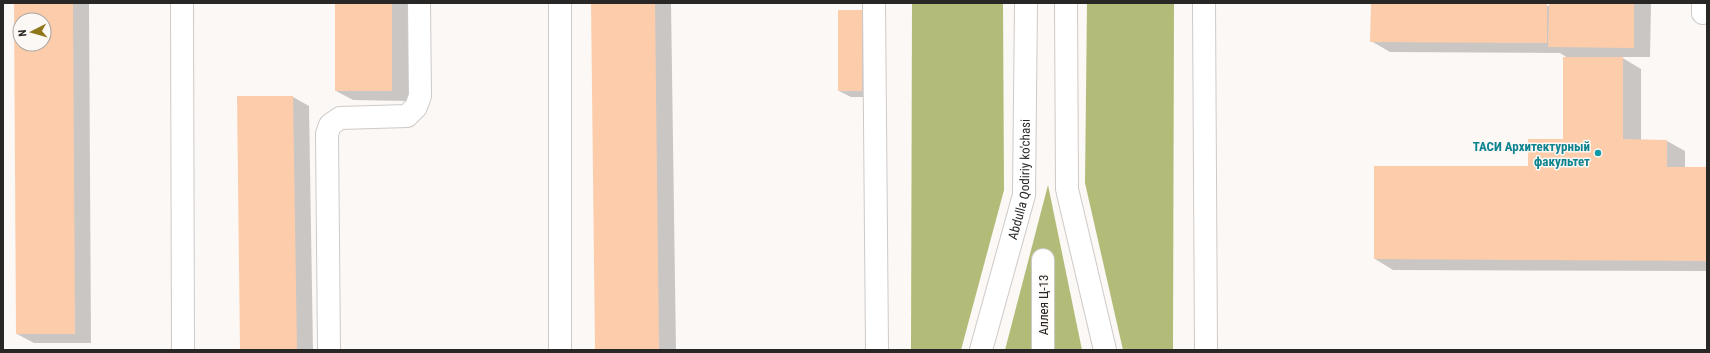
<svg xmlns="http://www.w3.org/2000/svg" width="1710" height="353" font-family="'Roboto Condensed',sans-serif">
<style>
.forest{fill:#b3bb79}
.shadow{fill:#0003;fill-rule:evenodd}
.building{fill:#fdcdab;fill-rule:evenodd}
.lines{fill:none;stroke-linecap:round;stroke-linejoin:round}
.minor-casing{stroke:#cecac8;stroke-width:24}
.major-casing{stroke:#cecac8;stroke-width:24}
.minor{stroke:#fff;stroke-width:22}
.major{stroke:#fff;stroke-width:22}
.culture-dot{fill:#0f9aa8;stroke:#fcf8f5;stroke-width:1.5}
.labels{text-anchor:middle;stroke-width:3;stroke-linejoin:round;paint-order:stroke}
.culture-label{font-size:13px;font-weight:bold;fill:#0d838f;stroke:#fcf8f5;text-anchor:end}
.street-label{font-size:13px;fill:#282726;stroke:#fcf8f5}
</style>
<rect width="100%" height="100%" fill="#fcf8f5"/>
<g class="forest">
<polygon points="912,3 1003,3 1004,190 961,350 911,350"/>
<polygon points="1087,3 1174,3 1173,350 1123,350 1085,183"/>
<polygon points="1048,185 1082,350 1005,350"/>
</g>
<g class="shadow">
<path d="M15 3H89L91 343H34L17 334ZM20 20H44V44H20Z"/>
<polygon points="336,3 408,3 408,101 353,100 336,91"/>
<polygon points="592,3 671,3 676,350 596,350"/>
<polygon points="1372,3 1471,3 1550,6 1550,3 1651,3 1650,57 1621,57 1641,69 1641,140 1667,141 1685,151 1685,168 1707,168 1707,271 1393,270 1375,259 1529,167 1564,140 1568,58 1560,53 1390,52 1371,41"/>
<polygon points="862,11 873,17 873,97 851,97 839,91"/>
<polygon points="293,97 309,106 313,350 241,350"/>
</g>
<g class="building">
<path d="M14 3H73L75 334H16ZM20 20H44V44H20Z"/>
<rect x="335" y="3" width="57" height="88"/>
<polygon points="591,3 655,3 659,350 595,350"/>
<polygon points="1371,3 1547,4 1547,43 1370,42"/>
<polygon points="1549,3 1634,3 1634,48 1548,47"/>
<rect x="838" y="10" width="24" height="81"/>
<polygon points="1563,57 1623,57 1623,139 1667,140 1667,167 1707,167 1707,261 1374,259 1374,166 1528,166 1528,139 1563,139"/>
<polygon points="237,96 293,96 297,350 240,350"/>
</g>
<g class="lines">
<defs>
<g id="minor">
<polyline points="182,3 183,350"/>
<polyline points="1703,13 1703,3"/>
<polyline points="329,350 327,134 330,125 340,118 407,116 416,107 420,96 419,3"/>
<polyline points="560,350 560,3"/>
<polyline points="1043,350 1043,260"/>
</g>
<g id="major">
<polyline points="874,3 877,350"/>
<polyline points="1066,3 1067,189 1105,350"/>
<polyline points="1204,3 1206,350"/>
<path id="s1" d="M981 350 1024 195 1026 3"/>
</g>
</defs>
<use href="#minor" class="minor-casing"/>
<use href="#major" class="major-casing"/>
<use href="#minor" class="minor"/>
<use href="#major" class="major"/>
</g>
<circle class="culture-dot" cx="1598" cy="153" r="4"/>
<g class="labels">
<g class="culture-label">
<text x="1590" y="151">ТАСИ Архитектурный<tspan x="1590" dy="15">факультет</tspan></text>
</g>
<g class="street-label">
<text dy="5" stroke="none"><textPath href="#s1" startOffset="176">Abdulla Qodiriy ko'chasi</textPath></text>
<text transform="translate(1043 305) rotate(-90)" y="5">Аллея Ц-13</text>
</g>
</g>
<rect width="1710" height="353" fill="none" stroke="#282726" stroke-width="8"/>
<g transform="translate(32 32) rotate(264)"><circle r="19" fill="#fcf8f5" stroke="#a7a4a2"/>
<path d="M0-3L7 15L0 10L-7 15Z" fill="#8f761b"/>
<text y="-6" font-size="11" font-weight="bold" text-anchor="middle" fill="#282726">N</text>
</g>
</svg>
